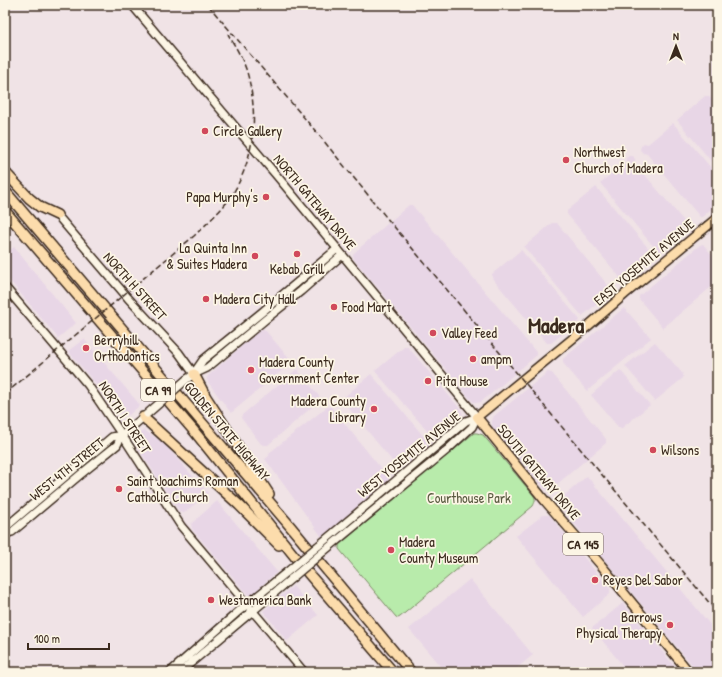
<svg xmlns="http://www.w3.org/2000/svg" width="722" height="677" font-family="'Patrick Hand',sans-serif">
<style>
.built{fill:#e8d6e6}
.green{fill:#b8ebab;stroke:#7a8a64}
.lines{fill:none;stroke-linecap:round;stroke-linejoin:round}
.secondary-casing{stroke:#3b2a1e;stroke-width:10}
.primary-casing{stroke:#3b2a1e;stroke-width:11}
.highway-casing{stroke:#3b2a1e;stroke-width:12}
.secondary{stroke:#fcf5e5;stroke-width:7}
.primary{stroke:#fcdcac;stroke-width:8}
.highway{stroke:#fcdcac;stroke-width:9}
.rail{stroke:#3b2a1e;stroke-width:1.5;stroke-dasharray:6 3;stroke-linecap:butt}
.secondary-bridge-casing{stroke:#3b2a1e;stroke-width:10;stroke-linecap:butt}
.secondary-bridge{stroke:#fcf5e5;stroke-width:7}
.poi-dot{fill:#d1495b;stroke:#fcf5e5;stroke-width:1.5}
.labels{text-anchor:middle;stroke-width:3.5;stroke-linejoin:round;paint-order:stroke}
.shield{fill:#fcf5e5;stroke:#75675a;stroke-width:1}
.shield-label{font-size:13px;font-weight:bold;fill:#3b2a1e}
.poi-label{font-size:14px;fill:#3b2a1e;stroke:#fcf5e5;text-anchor:start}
.street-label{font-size:14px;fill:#3b2a1e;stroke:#fcf5e5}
.park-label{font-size:14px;fill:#5a5a41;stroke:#fcf5e5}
.town-label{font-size:22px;font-weight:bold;fill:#3b2a1e;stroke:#fcf5e5}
</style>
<rect width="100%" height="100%" fill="#f0e3e6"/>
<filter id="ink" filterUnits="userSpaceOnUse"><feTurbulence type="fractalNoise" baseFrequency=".025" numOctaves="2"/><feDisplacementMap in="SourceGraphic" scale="8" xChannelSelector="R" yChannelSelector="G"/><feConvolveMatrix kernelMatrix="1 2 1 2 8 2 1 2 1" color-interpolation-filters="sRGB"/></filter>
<g filter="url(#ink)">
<g class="built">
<polygon points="705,96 709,96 717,105 717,168 677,120"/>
<polygon points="673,123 717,175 717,204 702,217 700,217 647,154 643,153 640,150 641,146 644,143 648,144"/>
<polygon points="629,156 633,156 635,159 635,163 688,226 688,229 659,253 600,183 626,162 626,158"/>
<polygon points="596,187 655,256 626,280 623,281 567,214 567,211"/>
<polygon points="409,205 412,205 536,352 537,355 481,402 477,403 473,402 354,259 353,255 355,252"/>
<polygon points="552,223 557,223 611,289 611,293 582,316 524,247"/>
<polygon points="703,244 717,261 717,282 663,328 639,299 639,296 700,245"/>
<polygon points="14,247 76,323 58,338 5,275 5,255"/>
<polygon points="521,250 580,320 551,343 547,343 492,278 492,274"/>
<polygon points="624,308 651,338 587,391 563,363 563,359"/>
<polygon points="263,330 266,331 292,362 231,413 208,382 207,379 208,376 259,331"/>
<polygon points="84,339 140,405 129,415 125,415 121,414 68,351"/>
<polygon points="655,342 683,374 683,378 655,401 625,366"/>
<polygon points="404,347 408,347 461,410 462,413 462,416 461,419 436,441 375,371"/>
<polygon points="297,369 319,396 320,400 268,445 264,445 261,444 241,418 242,415"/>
<polygon points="620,370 650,405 622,428 619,428 591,395"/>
<polygon points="548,372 552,373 606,439 606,443 550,490 545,489 492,427 492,421 494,416"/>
<polygon points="371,374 431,445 403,468 398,468 343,401 344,397"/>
<polygon points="327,407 331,407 388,477 388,481 322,537 265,459 269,456 269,453"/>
<polygon points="144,430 162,442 208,493 184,513 180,512 144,457 136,442 137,436"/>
<polygon points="587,476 717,633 717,672 698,672 559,505 558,501"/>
<polygon points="217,501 277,572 251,595 248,595 192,529 191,524"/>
<polygon points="543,515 549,515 610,589 610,594 583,617 516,536"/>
<polygon points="470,579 533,655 512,672 445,672 409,629"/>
<polygon points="293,586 318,615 287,641 263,611"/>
<polygon points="623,603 679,672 628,672 592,628"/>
</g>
<path class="green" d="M474 433H477L483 435 534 496C536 500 535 502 533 506L400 617 398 618 396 617 339 549V545Z"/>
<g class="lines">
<defs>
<g id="secondary">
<polyline points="132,5 277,176 477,417"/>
<polyline points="57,215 128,298 179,353 194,374"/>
<polyline points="5,287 88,385 122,435 181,526 304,672"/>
<polyline points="194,373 203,360 261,313 337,249"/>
<polyline points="187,379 194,374 207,368 266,319 301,291 342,255"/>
<polyline points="5,532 7,526 112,437 122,435"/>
<polyline points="5,534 12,532 81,474 117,445 122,435 146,415"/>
<polyline points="318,546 399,478 466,421 477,417"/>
<polyline points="323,552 447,450 472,427 477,417"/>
<polyline points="170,672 239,611 287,572"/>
<polyline points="180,672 292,578"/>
</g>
<polyline id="primary" points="689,672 601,565 546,502 477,417 588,326 625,294 717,218"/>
<g id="highway">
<polyline points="5,172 29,198 40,207 57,215"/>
<polyline points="5,191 290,526 411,672"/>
<polyline points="5,211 194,431 308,573 393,672"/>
<polyline points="194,374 206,397 269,494"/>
<polyline points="143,417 239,505 279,545"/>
</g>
</defs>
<use href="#secondary" class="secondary-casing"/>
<use href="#primary" class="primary-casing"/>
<use href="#highway" class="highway-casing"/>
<use href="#secondary" class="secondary"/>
<use href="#primary" class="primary"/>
<use href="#highway" class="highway"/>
<g class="rail">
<polyline points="208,5 318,134 386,217 717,612"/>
<path d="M5 394 194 236C206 224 220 212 230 198 255 160 259 115 247 72 243 59 235 46 228 34"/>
</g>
<defs>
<g id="secondary-bridge">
<polyline points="147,414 187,379"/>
<polyline points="287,572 318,546"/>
<polyline points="292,578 323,552"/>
</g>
</defs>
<use href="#secondary-bridge" class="secondary-bridge-casing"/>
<use href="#secondary-bridge" class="secondary-bridge"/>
</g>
</g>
<g class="poi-dot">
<circle cx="205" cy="131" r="4"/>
<circle cx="566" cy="160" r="4"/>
<circle cx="266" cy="197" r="4"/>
<circle cx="297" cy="254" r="4"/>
<circle cx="255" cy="256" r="4"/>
<circle cx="206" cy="299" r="4"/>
<circle cx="334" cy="307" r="4"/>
<circle cx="433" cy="333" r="4"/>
<circle cx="86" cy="348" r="4"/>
<circle cx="473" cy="359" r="4"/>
<circle cx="251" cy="370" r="4"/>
<circle cx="428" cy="381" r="4"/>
<circle cx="374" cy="409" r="4"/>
<circle cx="653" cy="450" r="4"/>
<circle cx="119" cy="489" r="4"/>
<circle cx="391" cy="550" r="4"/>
<circle cx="595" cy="580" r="4"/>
<circle cx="211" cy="600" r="4"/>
<circle cx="670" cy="625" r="4"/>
</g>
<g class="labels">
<g class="shield">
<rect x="141" y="379" width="34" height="22" rx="3"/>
<rect x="563" y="533" width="40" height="22" rx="3"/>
</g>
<g class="shield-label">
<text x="158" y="395">CA 99</text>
<text x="583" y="549">CA 145</text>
</g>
<g class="poi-label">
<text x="213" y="136">Circle Gallery</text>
<text x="574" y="157">Northwest<tspan x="574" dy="16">Church of Madera</tspan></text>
<text x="258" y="202" text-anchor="end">Papa Murphy's</text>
<text x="247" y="253" text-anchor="end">La Quinta Inn<tspan x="247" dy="16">&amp; Suites Madera</tspan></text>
<text x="297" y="274" text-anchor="middle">Kebab Grill</text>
<text x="214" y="304">Madera City Hall</text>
<text x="342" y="312">Food Mart</text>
<text x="441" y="338">Valley Feed</text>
<text x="94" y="345">Berryhill<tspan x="94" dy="16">Orthodontics</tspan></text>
<text x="481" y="364">ampm</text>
<text x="259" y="367">Madera County<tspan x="259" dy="16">Government Center</tspan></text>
<text x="436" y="386">Pita House</text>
<text x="366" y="406" text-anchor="end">Madera County<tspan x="366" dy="16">Library</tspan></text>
<text x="661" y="455">Wilsons</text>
<text x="127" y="486">Saint Joachims Roman<tspan x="127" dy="16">Catholic Church</tspan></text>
<text x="399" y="547">Madera<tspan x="399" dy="16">County Museum</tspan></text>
<text x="603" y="585">Reyes Del Sabor</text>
<text x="219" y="605">Westamerica Bank</text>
<text x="662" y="622" text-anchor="end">Barrows<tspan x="662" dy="16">Physical Therapy</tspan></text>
</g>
<g class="street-label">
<text transform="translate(315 202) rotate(50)" y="5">NORTH GATEWAY DRIVE</text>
<text transform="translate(644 262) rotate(-40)" y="5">EAST YOSEMITE AVENUE</text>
<text transform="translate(135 286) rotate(48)" y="5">NORTH H STREET</text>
<text transform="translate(125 417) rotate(57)" y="5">NORTH I STREET</text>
<text transform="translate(227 431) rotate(50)" y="5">GOLDEN STATE HIGHWAY</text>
<text transform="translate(409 454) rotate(-39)" y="5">WEST YOSEMITE AVENUE</text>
<text transform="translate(67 469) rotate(-39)" y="5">WEST 4TH STREET</text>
<text transform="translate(539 472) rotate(50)" y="5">SOUTH GATEWAY DRIVE</text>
</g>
<g class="park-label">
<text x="469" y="503">Courthouse Park</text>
</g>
<g class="town-label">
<text x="556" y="333">Madera</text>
</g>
</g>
<rect width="722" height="677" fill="none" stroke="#fcf5e5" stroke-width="20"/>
<rect x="10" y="10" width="702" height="657" fill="none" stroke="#3b2a1e" stroke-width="1.5" filter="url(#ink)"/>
<g transform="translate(676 46)" stroke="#fcf5e5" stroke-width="3" paint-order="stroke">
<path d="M0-3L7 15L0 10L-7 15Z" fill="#3b2a1e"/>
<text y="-6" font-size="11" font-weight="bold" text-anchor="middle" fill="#3b2a1e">N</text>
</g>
<path d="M28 643v6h81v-6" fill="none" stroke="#3b2a1e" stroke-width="2"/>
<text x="34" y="643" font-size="12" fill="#3b2a1e" stroke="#fcf5e5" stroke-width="3" paint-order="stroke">100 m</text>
</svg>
